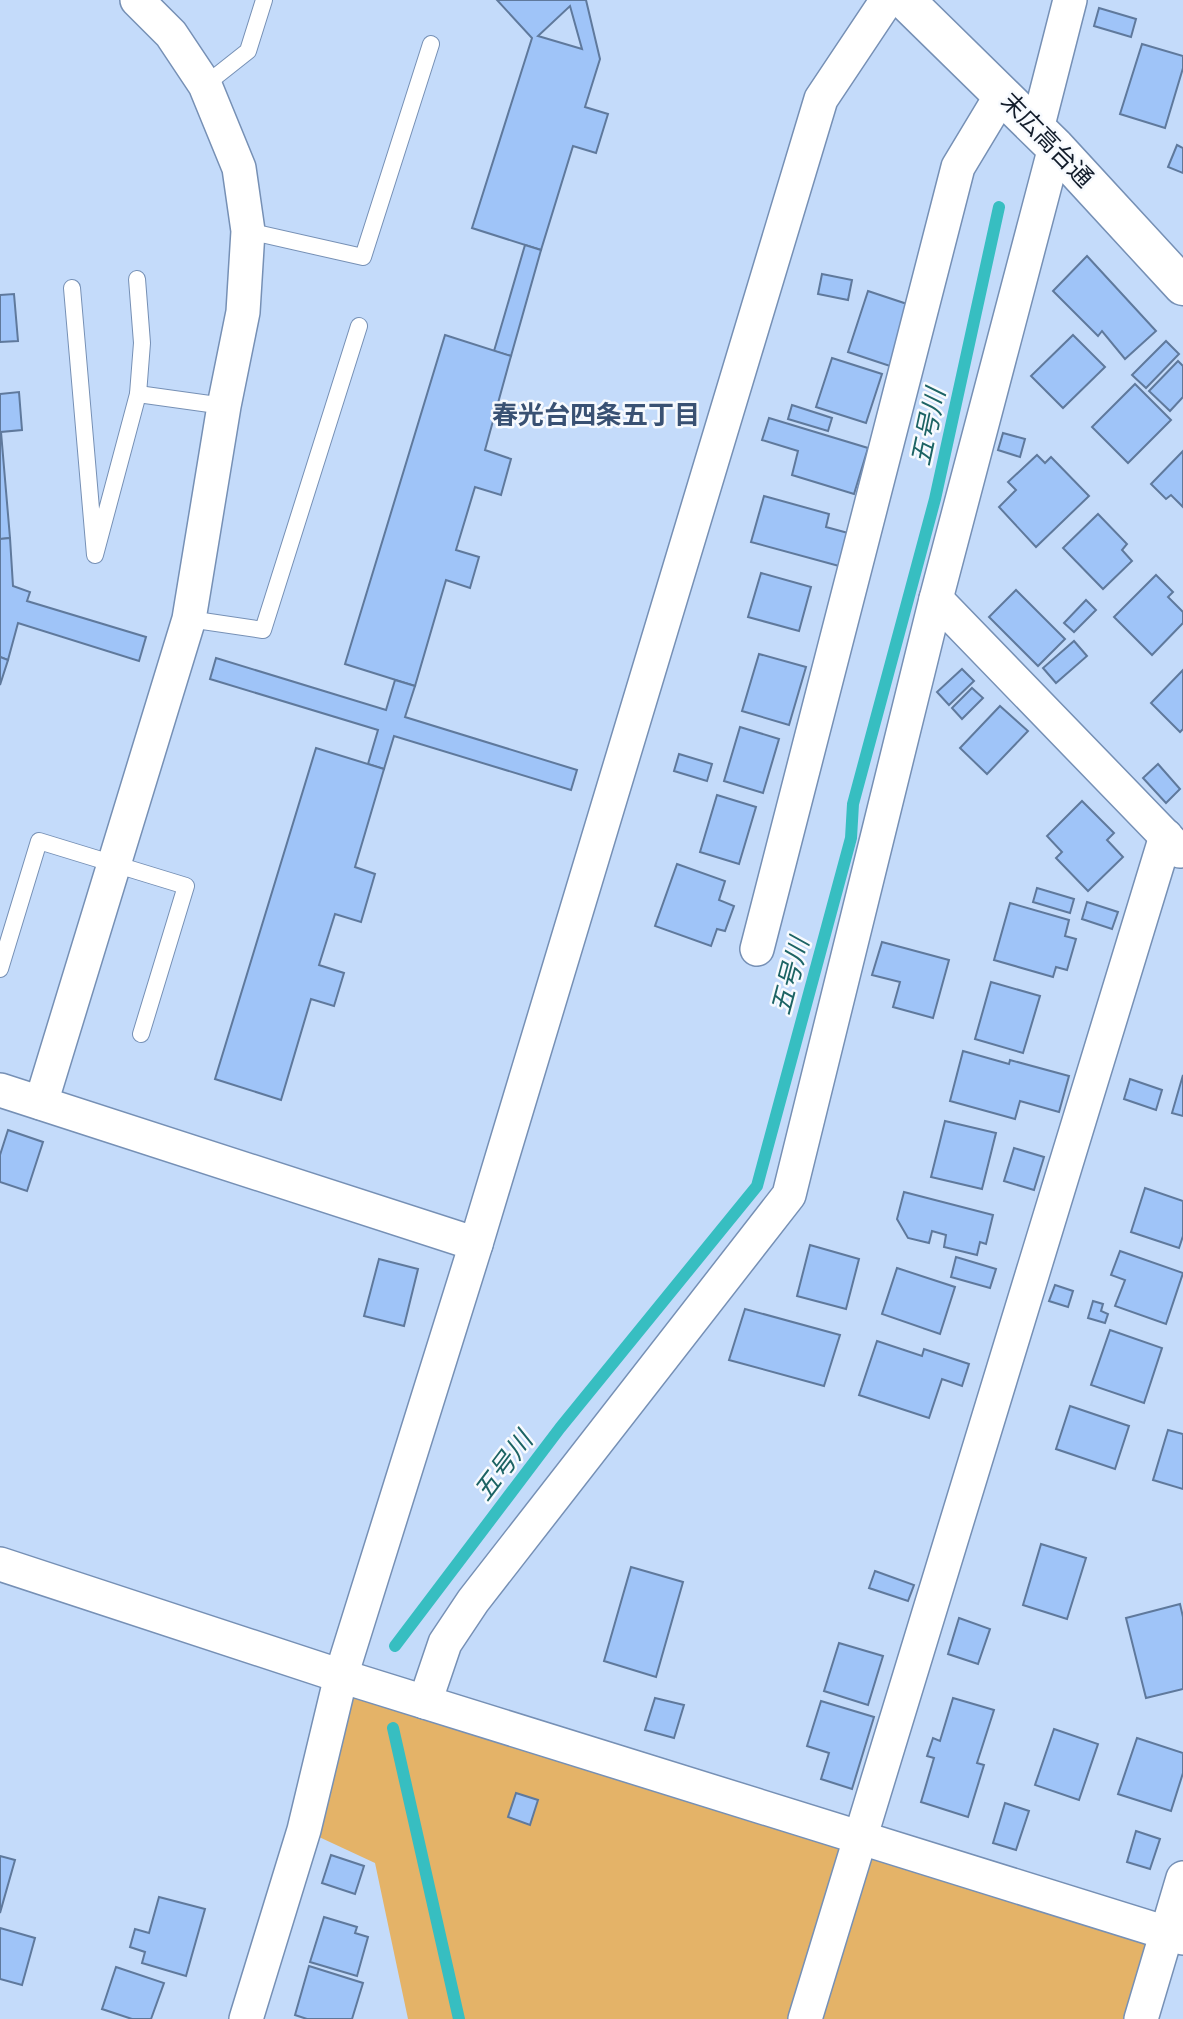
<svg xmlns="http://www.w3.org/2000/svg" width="1183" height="2019" font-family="'Alegreya Sans','Noto Sans JP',sans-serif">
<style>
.green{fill:#e4b368}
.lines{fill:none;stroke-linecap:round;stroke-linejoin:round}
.stream{stroke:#37bec1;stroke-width:12}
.building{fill:#9fc4f8;stroke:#5f799c;stroke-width:2;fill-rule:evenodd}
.lane-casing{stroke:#7690b5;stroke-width:18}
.street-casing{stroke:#7690b5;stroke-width:36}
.secondary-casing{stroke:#7690b5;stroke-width:41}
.lane{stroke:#fff;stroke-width:16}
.street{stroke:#fff;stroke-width:33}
.secondary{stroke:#fff;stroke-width:38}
.labels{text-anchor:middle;stroke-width:5;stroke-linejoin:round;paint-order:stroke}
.street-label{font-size:24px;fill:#121c2a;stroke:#f7fafe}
.neighbourhood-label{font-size:26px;font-weight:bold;fill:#395173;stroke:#f7fafe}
.water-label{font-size:26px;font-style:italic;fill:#1c6364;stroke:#f7fafe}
</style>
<rect width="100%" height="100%" fill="#c4dbfa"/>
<polygon class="green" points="341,1676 1166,1932 1141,2019 408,2019 375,1863 304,1830"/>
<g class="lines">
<g class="stream">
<polyline points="395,1646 560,1428 757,1186 851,838 853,804 935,499 999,207"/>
<polyline points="393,1728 459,2019"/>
</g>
</g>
<g class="building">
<path d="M497 0H586L600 59 585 107 608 114 596 153 573 146 541 250 472 228 532 38ZM570 6 582 49 538 36Z"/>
<polygon points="1099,8 1136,19 1131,37 1094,26"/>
<polygon points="1142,44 1183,56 1183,68 1165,128 1120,114"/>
<polygon points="1177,145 1183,148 1183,173 1168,167"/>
<polygon points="525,245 541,250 511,356 494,351"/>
<polygon points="1087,256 1156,331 1125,359 1102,331 1098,336 1053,291"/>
<polygon points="822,274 852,280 848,300 818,294"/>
<polygon points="868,291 910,305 890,366 848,352"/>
<polygon points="14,294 18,341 0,342 0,295"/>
<polygon points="445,335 511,356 485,450 511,459 501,495 475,487 456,550 479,557 470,588 446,580 415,686 345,664"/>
<polygon points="1073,335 1105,367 1063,408 1031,376"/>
<polygon points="1166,341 1179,354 1146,388 1132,375"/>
<polygon points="832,358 882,374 866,423 816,407"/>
<polygon points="1178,361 1183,366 1183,397 1170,411 1149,391"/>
<polygon points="1135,384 1171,420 1128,463 1092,427"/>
<polygon points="19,392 22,430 1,432 10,538 0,539 0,394"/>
<polygon points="792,405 832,418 828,431 788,419"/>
<polygon points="769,418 868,448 854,494 792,475 798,451 762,440"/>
<polygon points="1003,433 1025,439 1020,457 998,450"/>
<polygon points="1183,451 1183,507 1171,495 1166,499 1151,484"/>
<polygon points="1037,455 1045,463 1051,457 1089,496 1036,547 999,507 1016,490 1008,482"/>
<polygon points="764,496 829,514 826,527 848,533 839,566 751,542"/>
<polygon points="1098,514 1127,544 1122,550 1132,561 1103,589 1063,548"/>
<polygon points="10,538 13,586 30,592 27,601 146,637 139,661 18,623 8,660 0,657 0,539"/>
<polygon points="761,573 811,587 799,631 748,617"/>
<polygon points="1156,575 1173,592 1168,597 1183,612 1183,623 1152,655 1114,617"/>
<polygon points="1016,590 1065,639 1038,666 989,617"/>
<polygon points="1086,600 1096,610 1074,632 1064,623"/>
<polygon points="1074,641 1087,656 1056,683 1043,668"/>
<polygon points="759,654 806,667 789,725 742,711"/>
<polygon points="0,657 8,660 0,685"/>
<polygon points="216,658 386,710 395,680 415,686 405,717 577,770 571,790 394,736 384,769 368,764 378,730 210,679"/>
<polygon points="962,669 974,681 949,705 937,692"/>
<polygon points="1183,670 1183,729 1180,732 1151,703"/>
<polygon points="972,688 983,698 962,719 952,708"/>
<polygon points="1000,706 1028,731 987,774 960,748"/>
<polygon points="740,727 779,739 763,793 724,781"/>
<polygon points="316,748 384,769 355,867 375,874 361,922 335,914 319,965 344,973 334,1006 311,999 281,1100 215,1079"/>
<polygon points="679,754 712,764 707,781 674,771"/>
<polygon points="1158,764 1180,789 1166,803 1143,778"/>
<polygon points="717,795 756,807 739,864 700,852"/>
<polygon points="1082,801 1114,833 1107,840 1123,857 1088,891 1056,858 1062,852 1047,836"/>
<polygon points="677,864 725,881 719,900 734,906 725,931 717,929 711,946 655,926"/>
<polygon points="1037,888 1074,899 1070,913 1033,902"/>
<polygon points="1087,902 1118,912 1112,929 1082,919"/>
<polygon points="1010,903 1069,920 1065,936 1076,939 1067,970 1056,967 1053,977 994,960"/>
<polygon points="882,942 949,960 933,1018 893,1007 900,982 872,975"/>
<polygon points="991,982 1040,996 1023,1053 975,1039"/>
<polygon points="963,1051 1009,1064 1010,1060 1069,1076 1059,1112 1020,1101 1015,1119 950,1101"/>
<polygon points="1183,1075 1183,1116 1172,1113"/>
<polygon points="1130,1079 1162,1090 1156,1110 1124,1099"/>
<polygon points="945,1121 996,1133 982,1189 931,1177"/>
<polygon points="8,1130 43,1142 27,1191 0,1182 0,1155"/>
<polygon points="1014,1148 1044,1157 1034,1190 1004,1181"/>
<polygon points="1145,1188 1183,1201 1183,1236 1179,1248 1131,1232"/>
<polygon points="904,1192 993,1215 986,1244 980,1242 977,1255 944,1247 946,1235 932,1231 929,1243 908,1238 897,1219"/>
<polygon points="810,1245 859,1259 846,1309 797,1296"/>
<polygon points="1120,1251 1183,1273 1166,1324 1115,1306 1125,1280 1111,1275"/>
<polygon points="956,1257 996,1269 990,1288 951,1277"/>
<polygon points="379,1259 418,1269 404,1326 364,1316"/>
<polygon points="897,1268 955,1287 940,1334 882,1314"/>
<polygon points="1055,1285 1073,1291 1068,1307 1049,1301"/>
<polygon points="1093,1301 1103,1304 1101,1311 1108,1314 1105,1323 1088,1318"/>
<polygon points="745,1309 840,1335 824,1386 729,1360"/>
<polygon points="1110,1330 1162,1348 1144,1403 1091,1385"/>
<polygon points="877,1341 922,1356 924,1349 969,1364 962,1386 942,1379 929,1418 859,1395"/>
<polygon points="1070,1406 1129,1426 1115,1469 1056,1449"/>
<polygon points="1168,1430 1183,1434 1183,1489 1153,1480"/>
<polygon points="1041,1544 1086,1558 1067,1619 1023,1605"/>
<polygon points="631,1567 683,1582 656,1677 604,1661"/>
<polygon points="875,1571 914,1585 908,1601 869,1588"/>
<polygon points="1180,1604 1183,1617 1183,1689 1146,1698 1126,1618"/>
<polygon points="959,1618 990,1629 978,1664 948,1654"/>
<polygon points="839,1643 883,1656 868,1705 824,1691"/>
<polygon points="655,1698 684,1705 674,1738 645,1730"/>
<polygon points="953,1698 994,1710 977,1763 984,1765 968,1817 921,1802 934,1758 927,1756 933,1738 940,1741"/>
<polygon points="821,1701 874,1717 852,1789 821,1779 829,1753 807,1746"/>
<polygon points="1054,1729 1098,1744 1079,1800 1035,1785"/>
<polygon points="1137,1738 1183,1753 1183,1773 1171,1811 1118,1794"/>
<polygon points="516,1793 538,1800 530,1825 508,1817"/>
<polygon points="1005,1803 1029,1811 1016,1850 993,1843"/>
<polygon points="1136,1831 1160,1839 1150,1869 1127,1862"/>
<polygon points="331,1855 364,1866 355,1894 322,1883"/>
<polygon points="0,1856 15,1860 0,1913"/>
<polygon points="159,1897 205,1909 186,1976 142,1963 145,1952 130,1947 135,1929 149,1933"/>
<polygon points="324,1917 357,1927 355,1933 368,1937 357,1976 310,1962"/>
<polygon points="0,1928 35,1938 22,1985 0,1979"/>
<polygon points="309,1966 363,1983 352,2019 307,2019 295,2015"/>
<polygon points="116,1967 164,1983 151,2019 132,2019 102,2009"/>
</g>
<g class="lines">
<defs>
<g id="lane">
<polyline points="205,85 248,51 264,0"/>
<polyline points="248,231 363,257 431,44"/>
<polyline points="137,279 142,343 138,394"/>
<polyline points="72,288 95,555 138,394 224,406"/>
<polyline points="189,619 263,630 359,326"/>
<polyline points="0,969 39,841 186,886 141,1034"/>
</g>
<g id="street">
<polyline points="1037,129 1070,0"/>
<polyline points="936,599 1180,851"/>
<polyline points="757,949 958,167 1002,94"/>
<polyline points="0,1090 476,1244"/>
<polyline points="41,1103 189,619 224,406 243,312 248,231 239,168 205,85 171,34 137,0"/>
<polyline points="0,1564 341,1676 1183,1938"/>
<polyline points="425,1702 445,1643 473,1601 789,1195 936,599 1055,147"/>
<polyline points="246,2019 304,1830 341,1676 476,1244 821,99 887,0"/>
<polyline points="805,2019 1166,836"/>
<polyline points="1141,2019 1183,1878"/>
</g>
<polyline id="secondary" points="905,0 1055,147 1183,286"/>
</defs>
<use href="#lane" class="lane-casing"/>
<use href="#street" class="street-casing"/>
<use href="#secondary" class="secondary-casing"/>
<use href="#lane" class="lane"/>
<use href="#street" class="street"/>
<use href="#secondary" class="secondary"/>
</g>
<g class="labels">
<g class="street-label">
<text transform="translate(1047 140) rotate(46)" y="8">末広高台通</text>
</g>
<g class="neighbourhood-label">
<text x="596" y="424">春光台四条五丁目</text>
</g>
<g class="water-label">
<text transform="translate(928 427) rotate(-78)" y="9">五号川</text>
<text transform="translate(790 976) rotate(-75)" y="9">五号川</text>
<text transform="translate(503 1466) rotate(-53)" y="9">五号川</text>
</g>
</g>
</svg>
